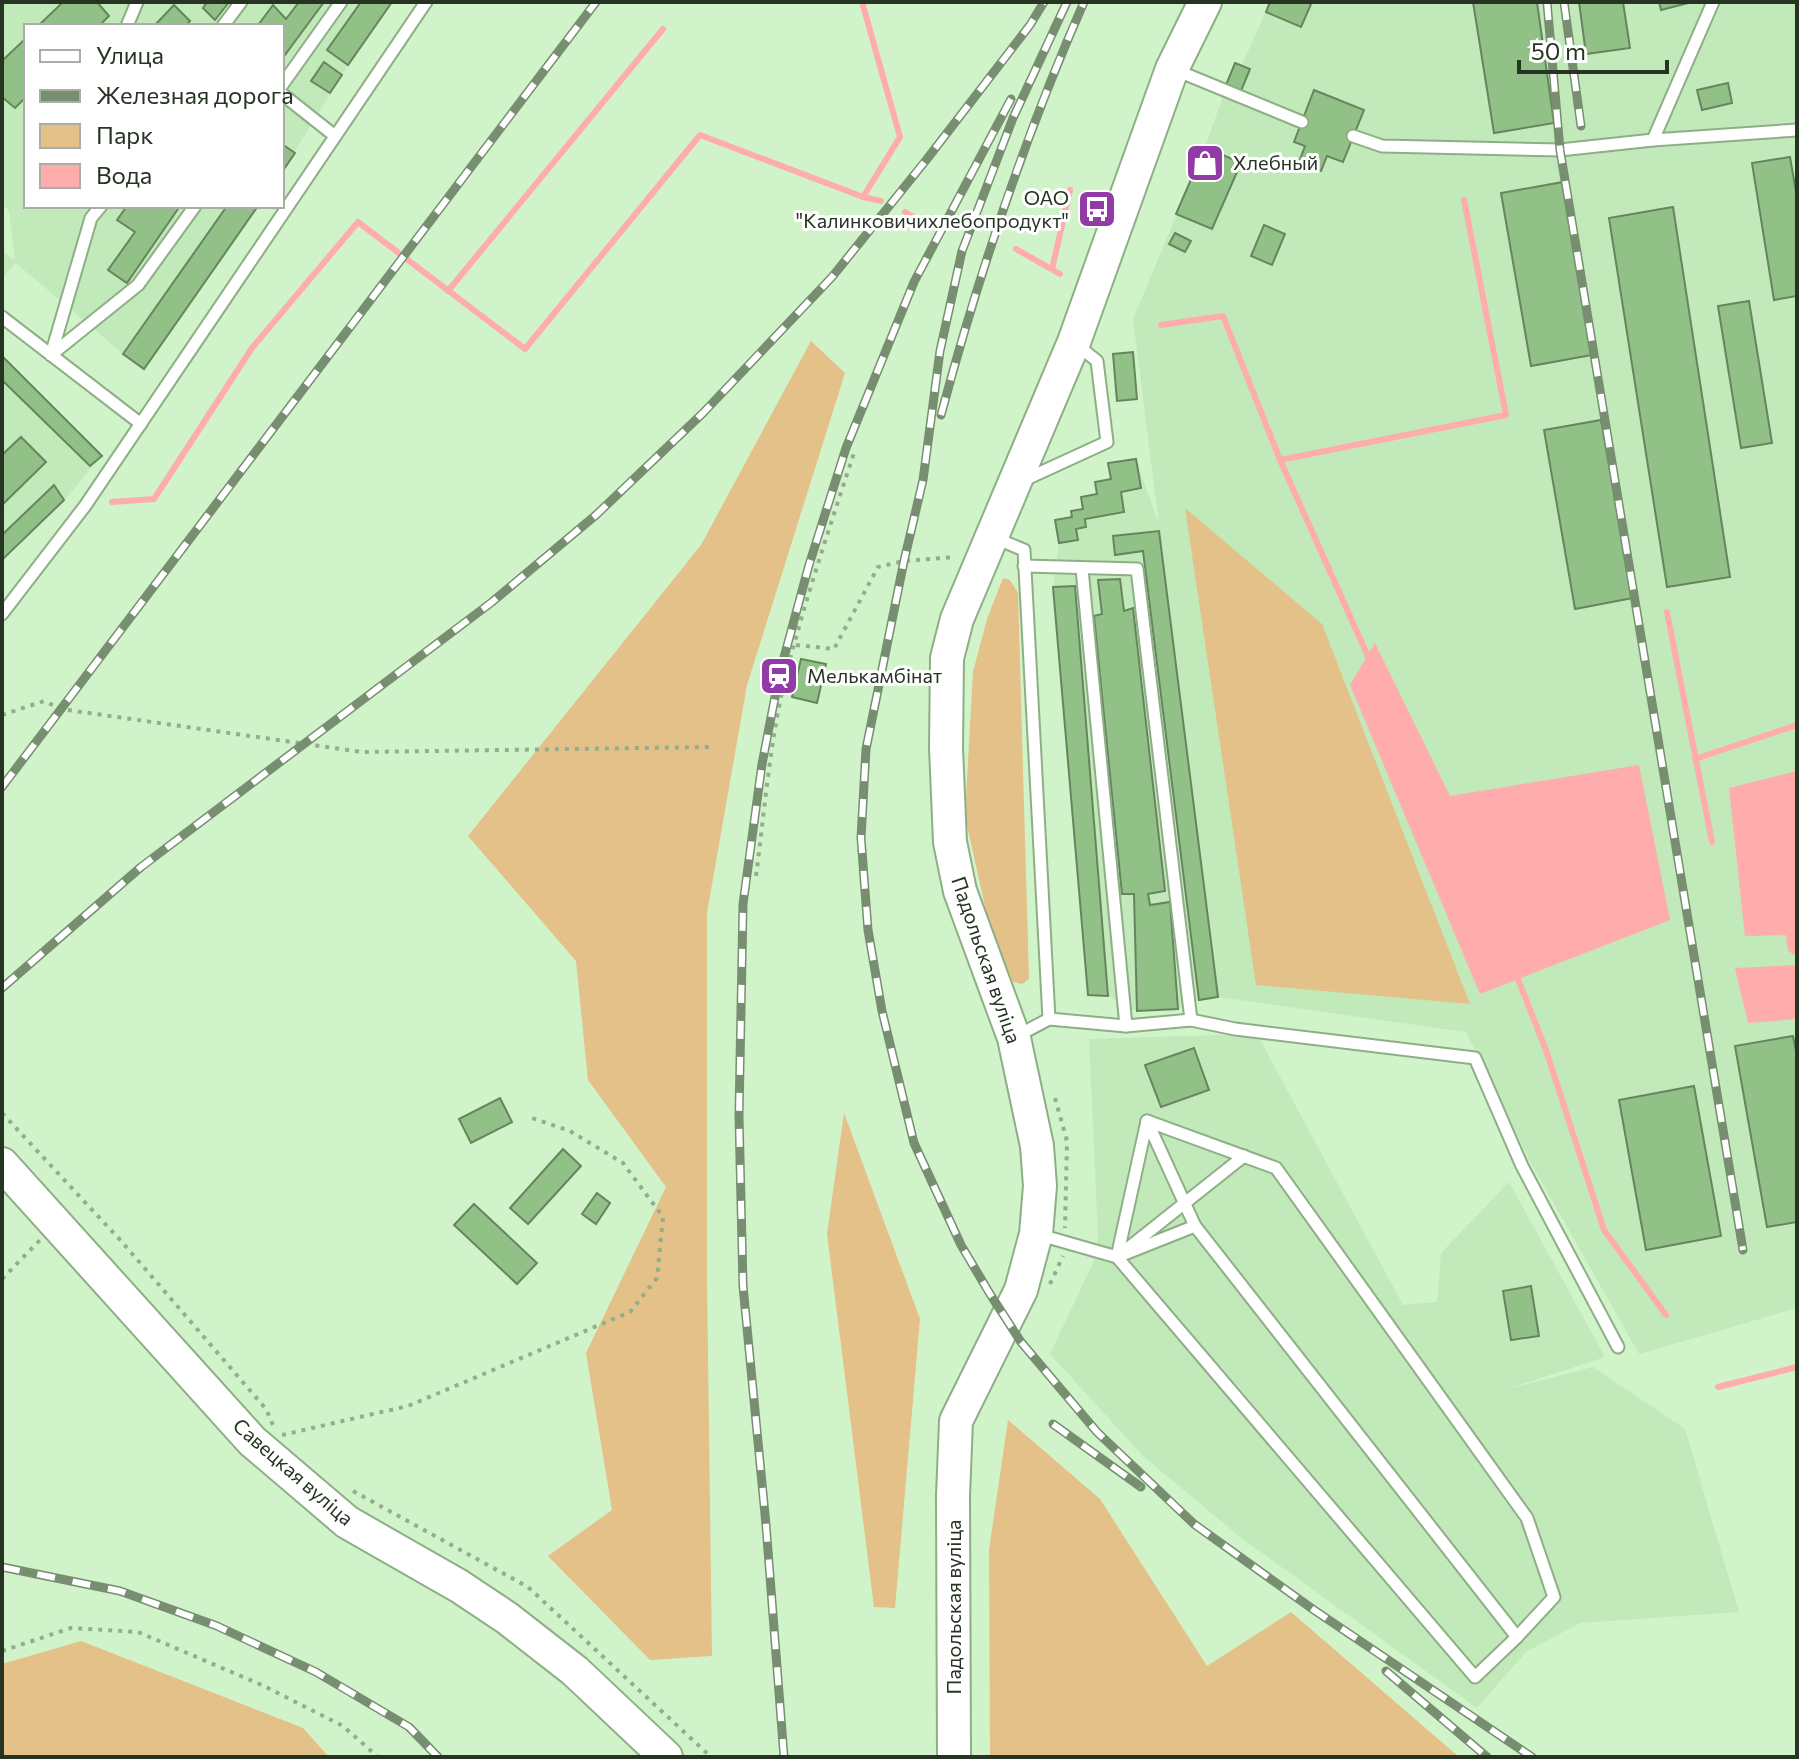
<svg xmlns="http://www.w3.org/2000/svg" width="1799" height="1759" font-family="Commissioner,sans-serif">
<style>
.built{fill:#c2e9b9}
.green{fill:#e4c188}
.water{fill:#feadac}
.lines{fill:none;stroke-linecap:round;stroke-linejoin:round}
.stream{stroke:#feadac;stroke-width:6}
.canal{stroke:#feadac;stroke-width:20}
.building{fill:#91c186;stroke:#66855f;stroke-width:2}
.service-casing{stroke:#8eae86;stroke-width:15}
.secondary-casing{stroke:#8eae86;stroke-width:36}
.path{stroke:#93ad8d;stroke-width:4;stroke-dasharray:4 6;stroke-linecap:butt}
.service{stroke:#fff;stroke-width:11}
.secondary{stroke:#fff;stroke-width:32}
.rail-casing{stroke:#778e71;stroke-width:9}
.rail{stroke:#fff;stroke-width:6;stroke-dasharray:18;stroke-linecap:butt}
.labels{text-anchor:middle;stroke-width:6;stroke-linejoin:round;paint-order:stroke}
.poi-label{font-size:20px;fill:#273424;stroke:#fff;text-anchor:start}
.street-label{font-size:20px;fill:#273424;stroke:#fff}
</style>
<rect width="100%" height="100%" fill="#d1f3c9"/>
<g class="built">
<polygon points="2,2 392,2 348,65 282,172 282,26 26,26 26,206 258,206 144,369 123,354 16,263 2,278 2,251 15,261 9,211 2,204"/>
<polygon points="1270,2 1797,2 1797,1308 1639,1354 1532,1165 1466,1032 1218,997 1199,1000 1178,1009 1137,1011 1108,996 1088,995 1053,587 1059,543 1055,520 1071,517 1071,511 1083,509 1081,497 1097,494 1095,482 1110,479 1108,463 1136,459 1159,525 1133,319 1205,147 1235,63 1242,65"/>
<polygon points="2,356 102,456 64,500 2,560"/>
<polygon points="1217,1035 1258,1036 1403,1305 1437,1302 1441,1253 1509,1182 1605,1357 1507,1389 1593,1367 1685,1429 1739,1612 1580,1623 1526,1652 1477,1708 1240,1537 1143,1456 1050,1354 1093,1263 1098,1236 1089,1039"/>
</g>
<g class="green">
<polygon points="811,341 845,373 747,685 707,913 707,1280 712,1656 650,1660 548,1556 612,1510 586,1353 666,1187 588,1080 576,961 468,836 701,545"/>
<polygon points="1185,508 1322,624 1470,1004 1256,985"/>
<polygon points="1003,578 1010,580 1018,593 1029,979 1022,984 1013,982 990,929 965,816 973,672 987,619"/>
<polygon points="844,1113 920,1319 895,1608 874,1607 827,1234"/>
<polygon points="1008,1420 1100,1499 1207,1666 1291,1612 1459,1757 990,1757 989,1550"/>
<polygon points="81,1641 303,1728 329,1757 2,1757 2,1664"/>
</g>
<g class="water">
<polygon points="1375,643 1450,796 1639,765 1670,920 1480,994 1350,685"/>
<polygon points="1797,771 1797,935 1745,936 1729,788"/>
<polygon points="1797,965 1797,1019 1748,1023 1735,968"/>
</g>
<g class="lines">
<g class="stream">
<polyline points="862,2 900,137 863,197"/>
<polyline points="905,212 924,224"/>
<polyline points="1016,249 1060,274"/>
<polyline points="1052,269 1070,190"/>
<polyline points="448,291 663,29"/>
<polyline points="1161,325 1223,316 1280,460 1371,663"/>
<polyline points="1280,460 1506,415 1464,200"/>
<polyline points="112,502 154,499 252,348 358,222 525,349 700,135 863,197 881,201"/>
<polyline points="1667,612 1712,842"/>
<polyline points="1695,759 1797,725"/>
<polyline points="1516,974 1546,1050 1604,1230 1666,1315"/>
<polyline points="1718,1387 1797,1367"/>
</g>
<polyline class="canal" points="1796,935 1797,945"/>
</g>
<g class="building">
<polygon points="63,2 97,2 109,16 99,26 38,26"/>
<polygon points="207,2 229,2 215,20 203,8"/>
<polygon points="299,2 324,2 282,59 282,26 259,24 273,5 286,19"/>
<polygon points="361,2 392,2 348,65 327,50"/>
<polygon points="1270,2 1312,2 1301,27 1266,12"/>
<polygon points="1473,2 1537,2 1554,123 1494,133"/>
<polygon points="1579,2 1623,2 1630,48 1586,54"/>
<polygon points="1659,2 1692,2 1661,10"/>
<polygon points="174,5 190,21 185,26 154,26"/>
<polygon points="26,38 26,97 15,108 2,97 2,61"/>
<polygon points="324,62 342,75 330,93 311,81"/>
<polygon points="1235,63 1250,69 1241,91 1226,85"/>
<polygon points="1728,83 1732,103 1702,110 1697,90"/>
<polygon points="1314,90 1364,110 1343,162 1327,156 1321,171 1299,162 1305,146 1294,142"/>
<polygon points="282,144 295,153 282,172"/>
<polygon points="1205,147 1241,163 1212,229 1176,214"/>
<polygon points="1790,157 1797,198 1797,296 1774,300 1752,163"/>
<polygon points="1563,182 1592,355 1531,366 1501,193"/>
<polygon points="1095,200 1106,204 1101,218 1090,213"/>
<polygon points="127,206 180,206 127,283 108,270 135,232 117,220"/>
<polygon points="227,206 258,206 144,369 123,354"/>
<polygon points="1673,207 1730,577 1667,587 1609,218"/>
<polygon points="1264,225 1285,234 1272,265 1251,256"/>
<polygon points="1175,233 1191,241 1185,252 1169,244"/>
<polygon points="1749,301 1772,443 1741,448 1718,306"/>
<polygon points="1133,352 1137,399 1117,401 1113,354"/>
<polygon points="2,356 102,456 90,466 2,380"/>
<polygon points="1601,420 1633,598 1575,609 1544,430"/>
<polygon points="21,437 46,462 2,505 2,455"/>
<polygon points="1136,459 1141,488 1121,492 1124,512 1085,519 1086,527 1076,529 1078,540 1059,543 1055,520 1072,517 1071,511 1083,509 1081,497 1097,494 1095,482 1111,479 1108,463"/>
<polygon points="54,485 64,500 2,560 2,535"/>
<polygon points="1159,531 1218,997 1199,1000 1143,551 1115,555 1113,536"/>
<polygon points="1120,579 1124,611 1133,608 1165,891 1148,894 1150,905 1170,902 1178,1009 1137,1011 1134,894 1122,894 1094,616 1102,614 1098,580"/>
<polygon points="1075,586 1108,996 1088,995 1053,587"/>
<polygon points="801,659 826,664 817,703 792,697"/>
<polygon points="1793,1036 1797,1056 1797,1222 1767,1227 1735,1046"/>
<polygon points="1194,1048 1209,1090 1161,1107 1145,1065"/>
<polygon points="1694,1086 1721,1236 1646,1250 1619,1100"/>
<polygon points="500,1098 512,1122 471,1143 459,1119"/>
<polygon points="563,1149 581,1166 528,1224 510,1208"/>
<polygon points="597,1193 610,1203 596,1224 582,1214"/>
<polygon points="474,1204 537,1263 517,1284 454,1225"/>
<polygon points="1531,1286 1539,1336 1511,1340 1503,1291"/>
</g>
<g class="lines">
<defs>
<g id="service">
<polyline points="127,26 137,2"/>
<polyline points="223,26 241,2"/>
<polyline points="1173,69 1302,122"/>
<polyline points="282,85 341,2"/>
<polyline points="282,94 335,136"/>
<polyline points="1353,136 1382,146 1560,150 1653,140 1797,130"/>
<polyline points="1653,140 1713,2"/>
<polyline points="2,317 141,424"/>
<polyline points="51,355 138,285 195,206"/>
<polyline points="51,355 91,218 101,206"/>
<polyline points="1022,481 1107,442 1097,361 1076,344"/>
<polyline points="995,538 1024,550 1049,1019 1126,1026 1191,1020 1235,1029 1475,1058 1522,1166 1618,1347"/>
<polyline points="1024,566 1137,569 1191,1020"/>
<polyline points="1082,569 1126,1026"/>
<polyline points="2,614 85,506 426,2"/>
<polyline points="1015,1037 1049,1019"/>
<polygon points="1147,1121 1276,1168 1527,1518 1554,1597 1517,1637 1475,1677 1117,1257"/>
<polyline points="1147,1121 1195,1226 1517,1637"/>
<polyline points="1040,1235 1117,1257 1195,1226"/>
<polyline points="1127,1249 1244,1156"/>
</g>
<g id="secondary">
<polyline points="2,1164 252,1441 347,1522 459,1586 507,1618 575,1671 666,1757"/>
<polyline points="954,1757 953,1496 956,1421 1021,1290 1036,1234 1040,1186 1037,1146 1014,1038 960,891 950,842 946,748 947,658 957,619 1074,342 1172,69 1205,2"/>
</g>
</defs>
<use href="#service" class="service-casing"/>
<use href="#secondary" class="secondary-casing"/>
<g class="path">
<polyline points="796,645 834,649 878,567 904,561 955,557"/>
<polyline points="2,715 44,701 61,709 362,752 712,747"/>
<path d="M756 876C765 808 770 738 787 671 806 597 831 523 855 450"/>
<polyline points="1055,1098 1067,1141 1065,1228"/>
<polyline points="2,1113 122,1242 266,1409 273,1425"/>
<polyline points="2,1279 40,1240"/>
<polyline points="1050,1284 1063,1256"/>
<polyline points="282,1435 408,1406 630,1312 657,1278 663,1217 623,1163 570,1131 529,1117"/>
<polyline points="353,1491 528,1587 711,1757"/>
<polyline points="2,1651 71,1628 138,1632 264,1686 343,1726 378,1757"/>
</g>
<use href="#service" class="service"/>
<use href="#secondary" class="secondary"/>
<defs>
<g id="rail">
<polyline points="1067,2 1013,118 962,251 940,351 923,480 904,561 866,749 861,838 868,930 882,1011 914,1143 961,1245 990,1294 1021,1342 1097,1432 1194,1524 1314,1610 1532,1757"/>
<polyline points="1547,2 1560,150 1743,1250"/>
<polyline points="1564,2 1581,126"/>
<path d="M941 415C979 273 1025 136 1084 2"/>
<polyline points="2,787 596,2"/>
<polyline points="2,988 141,867 492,602 596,515 703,413 832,277 927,159 1030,25 1044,2"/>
<polyline points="1053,1424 1141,1487"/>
<polyline points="2,1567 120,1591 217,1626 316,1672 409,1727 438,1757"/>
<polyline points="1386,1671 1487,1757"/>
<polyline points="784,1757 766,1525 743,1286 739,1116 743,904 762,764 779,676 809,565 846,448 914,282 1011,99"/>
</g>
</defs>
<use href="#rail" class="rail-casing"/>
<use href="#rail" class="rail"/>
</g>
<defs>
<symbol id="shop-square" viewBox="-11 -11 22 22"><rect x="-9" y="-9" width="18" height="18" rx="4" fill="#923aa6" stroke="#fff"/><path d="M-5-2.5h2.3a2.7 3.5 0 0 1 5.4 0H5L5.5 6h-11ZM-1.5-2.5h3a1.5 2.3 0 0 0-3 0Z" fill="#fff"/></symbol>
<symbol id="bus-square" viewBox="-11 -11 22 22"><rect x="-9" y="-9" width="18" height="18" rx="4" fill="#923aa6" stroke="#fff"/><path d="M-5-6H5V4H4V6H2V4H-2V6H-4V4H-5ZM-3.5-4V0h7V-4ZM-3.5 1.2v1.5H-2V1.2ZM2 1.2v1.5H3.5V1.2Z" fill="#fff"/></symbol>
<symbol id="station-square" viewBox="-11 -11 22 22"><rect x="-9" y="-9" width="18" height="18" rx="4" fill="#923aa6" stroke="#fff"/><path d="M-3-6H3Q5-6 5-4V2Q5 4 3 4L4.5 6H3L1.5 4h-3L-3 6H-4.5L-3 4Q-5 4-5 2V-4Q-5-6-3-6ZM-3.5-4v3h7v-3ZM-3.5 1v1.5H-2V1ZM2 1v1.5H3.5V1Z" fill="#fff"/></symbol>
</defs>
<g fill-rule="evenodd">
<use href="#shop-square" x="1183" y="141" width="44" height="44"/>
<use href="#bus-square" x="1075" y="187" width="44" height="44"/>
<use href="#station-square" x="757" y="654" width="44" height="44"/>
</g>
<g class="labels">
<g class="poi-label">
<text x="1233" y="170">Хлебный</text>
<text x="1069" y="205" text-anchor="end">ОАО<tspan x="1069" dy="23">"Калинковичихлебопродукт"</tspan></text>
<text x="807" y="683">Мелькамбінат</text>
</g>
<g class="street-label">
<text transform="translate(986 960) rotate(71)" y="7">Падольская вуліца</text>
<text transform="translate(293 1472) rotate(41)" y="7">Савецкая вуліца</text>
<text transform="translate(954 1607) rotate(-90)" y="7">Падольская вуліца</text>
</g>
</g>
<rect width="1799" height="1759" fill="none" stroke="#273424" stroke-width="8"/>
<rect x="24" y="24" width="260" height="184" fill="#ffffff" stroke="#a9aea7" stroke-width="2"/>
<rect x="40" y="50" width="40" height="12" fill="#ffffff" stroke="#a9aea7" stroke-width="2"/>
<text x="96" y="64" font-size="24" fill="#273424">Улица</text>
<rect x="40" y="90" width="40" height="12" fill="#778e71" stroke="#a9aea7" stroke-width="2"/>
<text x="96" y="104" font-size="24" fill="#273424">Железная дорога</text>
<rect x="40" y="124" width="40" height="24" fill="#e4c188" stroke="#a9aea7" stroke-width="2"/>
<text x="96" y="144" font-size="24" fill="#273424">Парк</text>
<rect x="40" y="164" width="40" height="24" fill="#feadac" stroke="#a9aea7" stroke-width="2"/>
<text x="96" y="184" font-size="24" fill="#273424">Вода</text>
<path d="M1519 60v12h148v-12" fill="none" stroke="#273424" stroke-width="4"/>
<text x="1531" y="60" font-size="24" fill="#273424" stroke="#ffffff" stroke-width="6" paint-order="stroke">50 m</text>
</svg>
